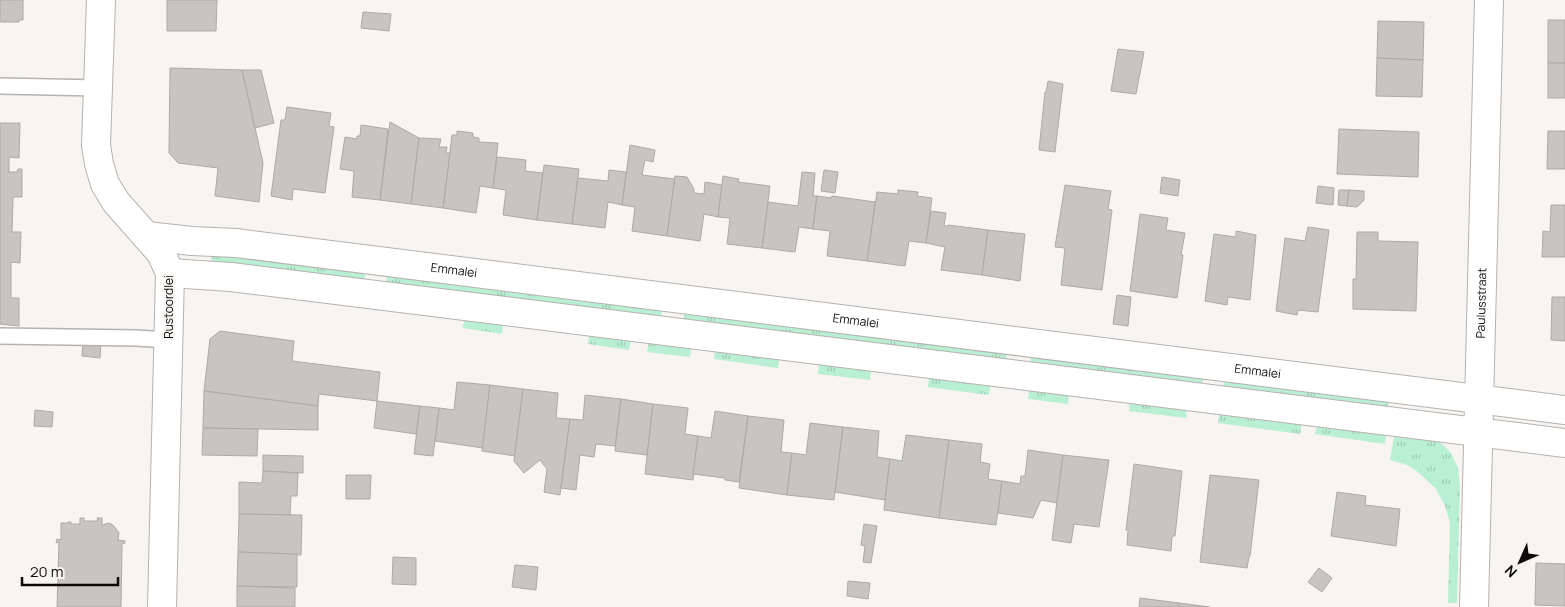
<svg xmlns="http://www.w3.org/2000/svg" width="1565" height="607" font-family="Manrope,sans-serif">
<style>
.grass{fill:url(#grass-tufts)}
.building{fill:#c8c4c1;stroke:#ada9a6}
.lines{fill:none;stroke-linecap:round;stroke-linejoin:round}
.lane-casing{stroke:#b6b2b0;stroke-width:18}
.street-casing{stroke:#b6b2b0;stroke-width:30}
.lane{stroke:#fff;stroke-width:15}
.street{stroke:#fff;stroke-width:28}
.labels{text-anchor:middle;stroke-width:4;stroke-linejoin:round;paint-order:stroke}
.street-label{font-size:12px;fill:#0c0b0a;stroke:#f8f4f1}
</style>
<defs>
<pattern id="grass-tufts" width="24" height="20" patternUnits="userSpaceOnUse" patternTransform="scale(1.25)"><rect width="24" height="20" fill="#b9efd2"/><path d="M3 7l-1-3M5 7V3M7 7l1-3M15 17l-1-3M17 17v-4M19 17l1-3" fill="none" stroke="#9eccb3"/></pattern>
</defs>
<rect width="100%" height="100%" fill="#f8f4f1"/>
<g class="grass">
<polygon points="219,251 364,271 365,278 364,280 212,263 211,258"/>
<polygon points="387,276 661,310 662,313 659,320 386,282"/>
<polygon points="688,310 1006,353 1007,360 684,322 684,313"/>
<polygon points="465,313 504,317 502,334 463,328"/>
<polygon points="590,328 632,333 629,350 588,344"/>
<polygon points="650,336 692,341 690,357 647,352"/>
<polygon points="716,344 780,352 778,368 714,359"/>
<polygon points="820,357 872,364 870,380 818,374"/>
<polygon points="1031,357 1200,374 1203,379 1202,384 1031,366 1030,362"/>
<polygon points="930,371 991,378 989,395 928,387"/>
<polygon points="1227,378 1389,396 1388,413 1223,387 1224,382"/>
<polygon points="1030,383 1070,388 1068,404 1028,399"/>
<polygon points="1130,396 1187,403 1186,418 1129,411"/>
<polygon points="1220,407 1303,418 1300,434 1218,423"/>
<polygon points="1318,420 1387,428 1385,444 1315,434"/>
<polygon points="1395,431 1435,439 1443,445 1451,453 1458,468 1460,487 1457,603 1448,603 1450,523 1445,506 1436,489 1418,472 1407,465 1390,460"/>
</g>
<g class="building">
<polygon points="0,0 23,0 23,20 19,20 19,22 0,22"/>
<polygon points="167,0 217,0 216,31 167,31"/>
<polygon points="363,12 391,14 389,31 361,28"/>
<rect x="1548" y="20" width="17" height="43"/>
<polygon points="1378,21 1424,22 1423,60 1377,58"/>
<polygon points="1118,49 1144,52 1136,94 1111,91"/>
<polygon points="1377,58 1423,60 1422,97 1376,96"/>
<rect x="1548" y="63" width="17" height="35"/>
<polygon points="170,68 242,70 263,163 259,202 215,196 218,168 178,163 169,153"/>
<polygon points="242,70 261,70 274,123 255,128"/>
<polygon points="1048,81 1063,84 1055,152 1039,150 1045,92 1046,92"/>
<polygon points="287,107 331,113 329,126 334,127 325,193 293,189 292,200 271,196 281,120 285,120"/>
<polygon points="390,122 419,138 411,204 380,200"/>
<polygon points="0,123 20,123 19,158 9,157 9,172 17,172 18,169 22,169 22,197 13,197 12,232 21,232 20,263 11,262 11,298 19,298 19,326 0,324"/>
<polygon points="361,125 388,129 380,200 352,197 354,171 340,169 345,137 357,139 357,136 360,136"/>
<polygon points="1339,129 1419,132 1418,177 1337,174"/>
<polygon points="457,131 473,133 473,137 479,138 479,142 498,143 493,188 480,186 476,213 443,208 452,135 457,135"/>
<polygon points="1548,131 1565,131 1565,169 1547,169"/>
<polygon points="419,138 441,139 439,147 447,147 446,153 450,153 443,208 411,204"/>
<polygon points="630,145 655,150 653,162 645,160 642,175 675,179 667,236 632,231 635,207 622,205"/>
<polygon points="497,157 526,160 525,171 543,173 537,220 503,215 506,190 493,188"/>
<polygon points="544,165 579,169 572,224 537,220"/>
<polygon points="609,170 626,172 622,205 608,202 605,228 572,224 578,178 608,181"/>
<polygon points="824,170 838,172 835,193 821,191"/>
<polygon points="802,172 815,173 813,196 817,196 813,229 799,227 795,252 762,248 768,202 798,206"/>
<polygon points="675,176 687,177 694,189 694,193 704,194 705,182 722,185 718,217 704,214 700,241 667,236"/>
<polygon points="723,176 739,179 738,182 770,186 762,248 727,244 730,218 718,217"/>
<polygon points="1162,177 1180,180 1178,196 1160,193"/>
<polygon points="1065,185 1111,191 1108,209 1112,210 1102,290 1061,285 1065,248 1055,247"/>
<polygon points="1318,186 1334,188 1333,205 1316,203"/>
<polygon points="898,190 918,192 917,196 932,198 926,243 909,241 905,266 867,261 877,192 898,194"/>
<polygon points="1339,190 1349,190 1347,206 1338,205"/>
<polygon points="1349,190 1364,191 1364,200 1357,207 1347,206"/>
<polygon points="817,196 831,198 832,196 875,202 867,261 827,256 830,231 813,229"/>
<polygon points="1551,205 1565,205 1565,257 1542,257 1543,231 1550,232"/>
<polygon points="931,211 946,213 944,226 948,226 948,225 988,230 982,275 941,270 945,247 926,243"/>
<polygon points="1140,214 1168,218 1166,230 1185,233 1181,255 1183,255 1177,298 1130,291"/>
<polygon points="1308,227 1329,230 1318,312 1298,310 1297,315 1276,311 1285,238 1305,241"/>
<polygon points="988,230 1025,234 1020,281 982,275"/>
<polygon points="1236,231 1256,235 1250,300 1228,297 1227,305 1205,301 1214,234 1236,237"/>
<polygon points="1357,232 1378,232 1378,241 1418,242 1416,311 1353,309 1353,279 1356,279"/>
<polygon points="1117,295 1131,297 1128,326 1113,324"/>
<polygon points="1552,297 1565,297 1565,341 1551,340"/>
<polygon points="220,331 294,341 292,361 380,372 377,401 319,394 318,406 204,391 210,339"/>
<polygon points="83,341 101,342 100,358 82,356"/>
<polygon points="457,382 490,385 483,448 435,441 439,408 454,410"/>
<polygon points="490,385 523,389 515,456 482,451"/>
<polygon points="523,389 558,393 556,418 570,419 560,495 544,492 547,469 540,460 524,473 514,461"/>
<polygon points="204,391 318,406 318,430 203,428"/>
<polygon points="585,395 621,399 615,446 596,444 594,457 580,455 576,490 561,488 570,419 583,420"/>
<polygon points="621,399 653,404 647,455 615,451"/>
<polygon points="377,401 420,406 416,434 374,428"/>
<polygon points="653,404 688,408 685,434 698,436 693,480 645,474"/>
<polygon points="420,406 439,408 433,456 414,454"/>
<polygon points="35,410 53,412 52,427 34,426"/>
<polygon points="715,411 748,416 739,482 725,480 725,478 693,474 698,436 711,438"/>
<polygon points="748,416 784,420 781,452 792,453 787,495 739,488"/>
<polygon points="810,423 843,427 834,500 787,495 792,453 806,455"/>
<polygon points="843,427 879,431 877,457 890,459 885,500 835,492"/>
<polygon points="203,428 258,429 257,456 202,455"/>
<polygon points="906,435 949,440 939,518 884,510 890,459 902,461"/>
<polygon points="949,440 982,444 980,462 990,464 988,479 1002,481 996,525 939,518"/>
<polygon points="1028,450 1063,455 1057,503 1041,500 1033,518 998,513 1002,481 1020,484 1021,476 1025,476"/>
<polygon points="263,455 303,456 303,473 263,471"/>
<polygon points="1063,455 1109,460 1099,527 1074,524 1071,543 1052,540"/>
<polygon points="1134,464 1182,471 1175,536 1172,536 1171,551 1127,545 1128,530 1126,530"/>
<polygon points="263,471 298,473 297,496 291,496 290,515 239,514 239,482 262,483"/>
<polygon points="346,475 371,475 370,499 346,499"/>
<polygon points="1210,475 1259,480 1250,556 1249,557 1247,568 1200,562"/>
<polygon points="1337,492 1366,496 1365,505 1400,509 1396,546 1331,536"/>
<polygon points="239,514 302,515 301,555 238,552"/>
<polygon points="80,518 84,518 84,521 98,521 97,518 102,518 102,525 109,523 113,525 119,533 118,540 125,541 125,543 122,544 121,607 57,607 59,542 56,543 57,539 61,540 61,523 68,523 68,522 71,522 71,524 80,524"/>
<polygon points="864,524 877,526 871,563 863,562 865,546 861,545"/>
<polygon points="238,552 297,554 297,587 237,586"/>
<polygon points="393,557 416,558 416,585 392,584"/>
<polygon points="1536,563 1565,564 1565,606 1535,605"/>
<polygon points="515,565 538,567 536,590 512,587"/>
<polygon points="1319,568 1332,578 1322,592 1308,582"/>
<polygon points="848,581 870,583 868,599 847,596"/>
<polygon points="237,586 295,588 295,607 237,607"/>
<polygon points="1140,598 1179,603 1179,607 1139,607"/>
<polygon points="1179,603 1210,607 1179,607"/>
</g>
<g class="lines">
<defs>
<g id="lane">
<polyline points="0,86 99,88"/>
<polyline points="0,336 136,338 169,340"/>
</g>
<g id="street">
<polyline points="101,0 96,145 99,164 105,184 116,202 161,253 170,273 162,607"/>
<path id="s1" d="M146 236 192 241 236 243 1565 410"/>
<polyline points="170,273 231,277 1565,443"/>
<path id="s2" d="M1474 607 1489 0"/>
</g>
</defs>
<use href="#lane" class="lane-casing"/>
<use href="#street" class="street-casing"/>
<use href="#lane" class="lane"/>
<use href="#street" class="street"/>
</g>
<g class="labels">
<g class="street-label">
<text dy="4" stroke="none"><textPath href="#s1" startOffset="310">Emmalei</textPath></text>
<text dy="4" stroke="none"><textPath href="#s2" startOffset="304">Paulusstraat</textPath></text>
<text transform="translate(169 307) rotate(-90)" y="4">Rustoordlei</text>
<text dy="4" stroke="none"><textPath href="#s1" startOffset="715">Emmalei</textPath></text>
<text dy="4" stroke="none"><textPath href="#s1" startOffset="1120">Emmalei</textPath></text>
</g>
</g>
<g transform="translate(1520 562) rotate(225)" stroke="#f8f4f1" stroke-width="4" paint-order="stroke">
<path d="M0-4L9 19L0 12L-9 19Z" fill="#0c0b0a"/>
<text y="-8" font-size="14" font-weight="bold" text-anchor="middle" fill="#0c0b0a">N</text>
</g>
<path d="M22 577v8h96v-8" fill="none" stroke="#0c0b0a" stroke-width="2.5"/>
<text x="30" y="577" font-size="15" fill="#0c0b0a" stroke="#f8f4f1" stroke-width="4" paint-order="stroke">20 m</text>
</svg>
